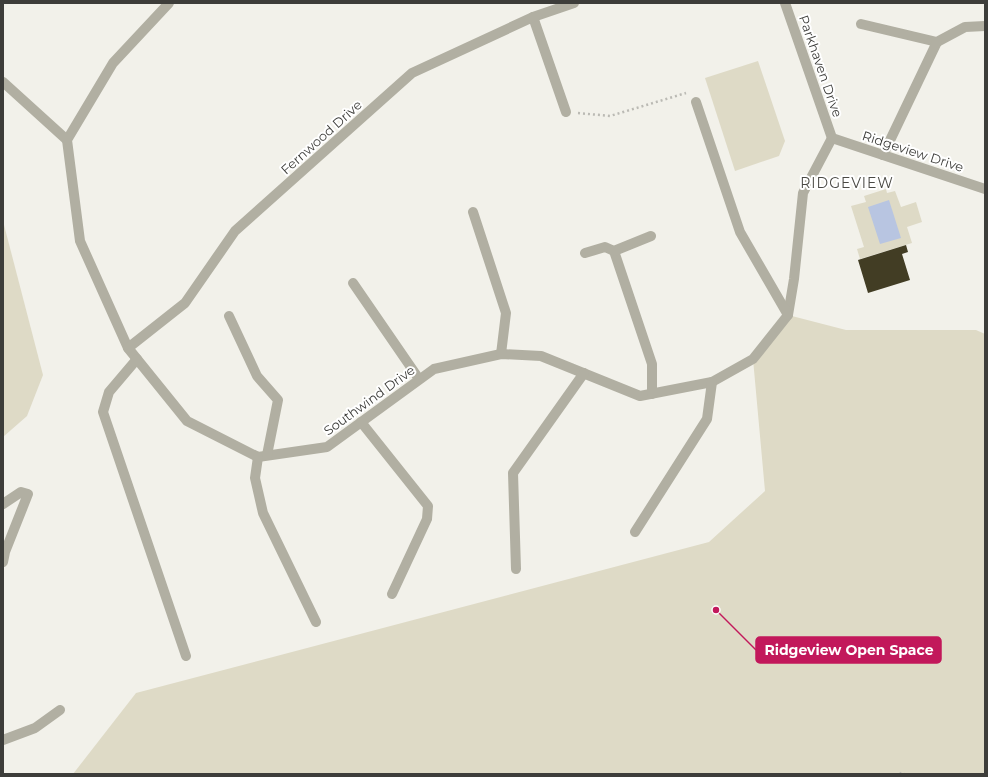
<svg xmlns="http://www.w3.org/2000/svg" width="988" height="777" font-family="Montserrat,sans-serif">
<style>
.green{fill:#dedac6}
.water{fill:#b8c5e1}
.building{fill:#423d24}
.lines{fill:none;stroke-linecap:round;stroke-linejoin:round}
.path{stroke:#bbbab4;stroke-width:2.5;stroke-dasharray:2 3;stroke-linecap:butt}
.minor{stroke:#b1afa2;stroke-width:10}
.labels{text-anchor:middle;stroke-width:4;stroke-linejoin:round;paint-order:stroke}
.street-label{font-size:13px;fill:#3d3d3a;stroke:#fff}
.neighbourhood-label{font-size:14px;letter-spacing:1px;fill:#4a4944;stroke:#fff}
.leader{fill:none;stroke:#c2185b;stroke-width:1.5}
.callout-dot{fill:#c2185b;stroke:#fff;stroke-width:1.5}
.callout{fill:#c2185b;stroke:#c2185b;stroke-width:1.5}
.callout-label{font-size:14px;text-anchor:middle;font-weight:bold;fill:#fff}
</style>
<rect width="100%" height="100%" fill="#f2f1ea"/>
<g class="green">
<polygon points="758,61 785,141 779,156 735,171 705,78"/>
<polygon points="886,189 887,193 895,191 901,207 916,202 922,222 907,227 912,243 860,259 857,249 864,247 851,206 866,202 864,196"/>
<polygon points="3,221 43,375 27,416 3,437"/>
<polygon points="788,315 846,330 976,330 985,334 985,774 73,774 136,693 709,542 765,491 753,359"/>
</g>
<polygon class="water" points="889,200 901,238 880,244 868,207"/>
<polygon class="building" points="906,245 908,252 902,254 910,280 868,293 858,260"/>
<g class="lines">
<g class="path">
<polyline points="578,113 610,116 686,93"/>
<polyline points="900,774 902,772 904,774"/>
</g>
<g class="minor">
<polyline points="169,3 113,63 67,140 80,241 128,348 187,421 258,457 327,447 434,369 501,354 541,356 640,396 712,382 753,359 788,315 794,279 803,193 832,138"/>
<polyline points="785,3 832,138"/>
<polyline points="533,17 566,112"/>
<polyline points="861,24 937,42 965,27 985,26"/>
<polyline points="3,82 67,140"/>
<polyline points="696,102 740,232 788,315"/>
<polyline points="832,138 985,189"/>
<polyline points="883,155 937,42"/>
<polyline points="473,212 506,313 501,354"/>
<polyline points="614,251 652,364 652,394"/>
<polyline points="585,253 605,247 614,251 651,236"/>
<polyline points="353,283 419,379"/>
<polyline points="229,316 257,376 278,400 267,455"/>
<polyline points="128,348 185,303 235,231 412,73 533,17 574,3"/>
<polyline points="137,359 109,392 103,412 186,656"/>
<polyline points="361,422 428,506 427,519 392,594"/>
<polyline points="258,457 255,478 263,513 316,622"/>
<polyline points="3,504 21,492 28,494 5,552 3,562"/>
<polyline points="635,532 707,419 712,382"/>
<polyline points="516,569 513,473 584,373"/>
<polyline points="3,740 35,728 60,710"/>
</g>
</g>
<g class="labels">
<g class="street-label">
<text transform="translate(821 66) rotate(71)" y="5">Parkhaven Drive</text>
<text transform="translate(321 137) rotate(-42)" y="5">Fernwood Drive</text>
<text transform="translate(913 151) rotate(18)" y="5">Ridgeview Drive</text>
<text transform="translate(369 400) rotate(-36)" y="5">Southwind Drive</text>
</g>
<g class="neighbourhood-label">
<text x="847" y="188">RIDGEVIEW</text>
</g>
</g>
<path class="leader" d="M716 610L756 650"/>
<circle class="callout-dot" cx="716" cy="610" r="4"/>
<rect class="callout" x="756" y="637" width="185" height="26" rx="4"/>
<g class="callout-label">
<text x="849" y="655">Ridgeview Open Space</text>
</g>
<rect width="988" height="777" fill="none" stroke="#3d3d3a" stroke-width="8"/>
</svg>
